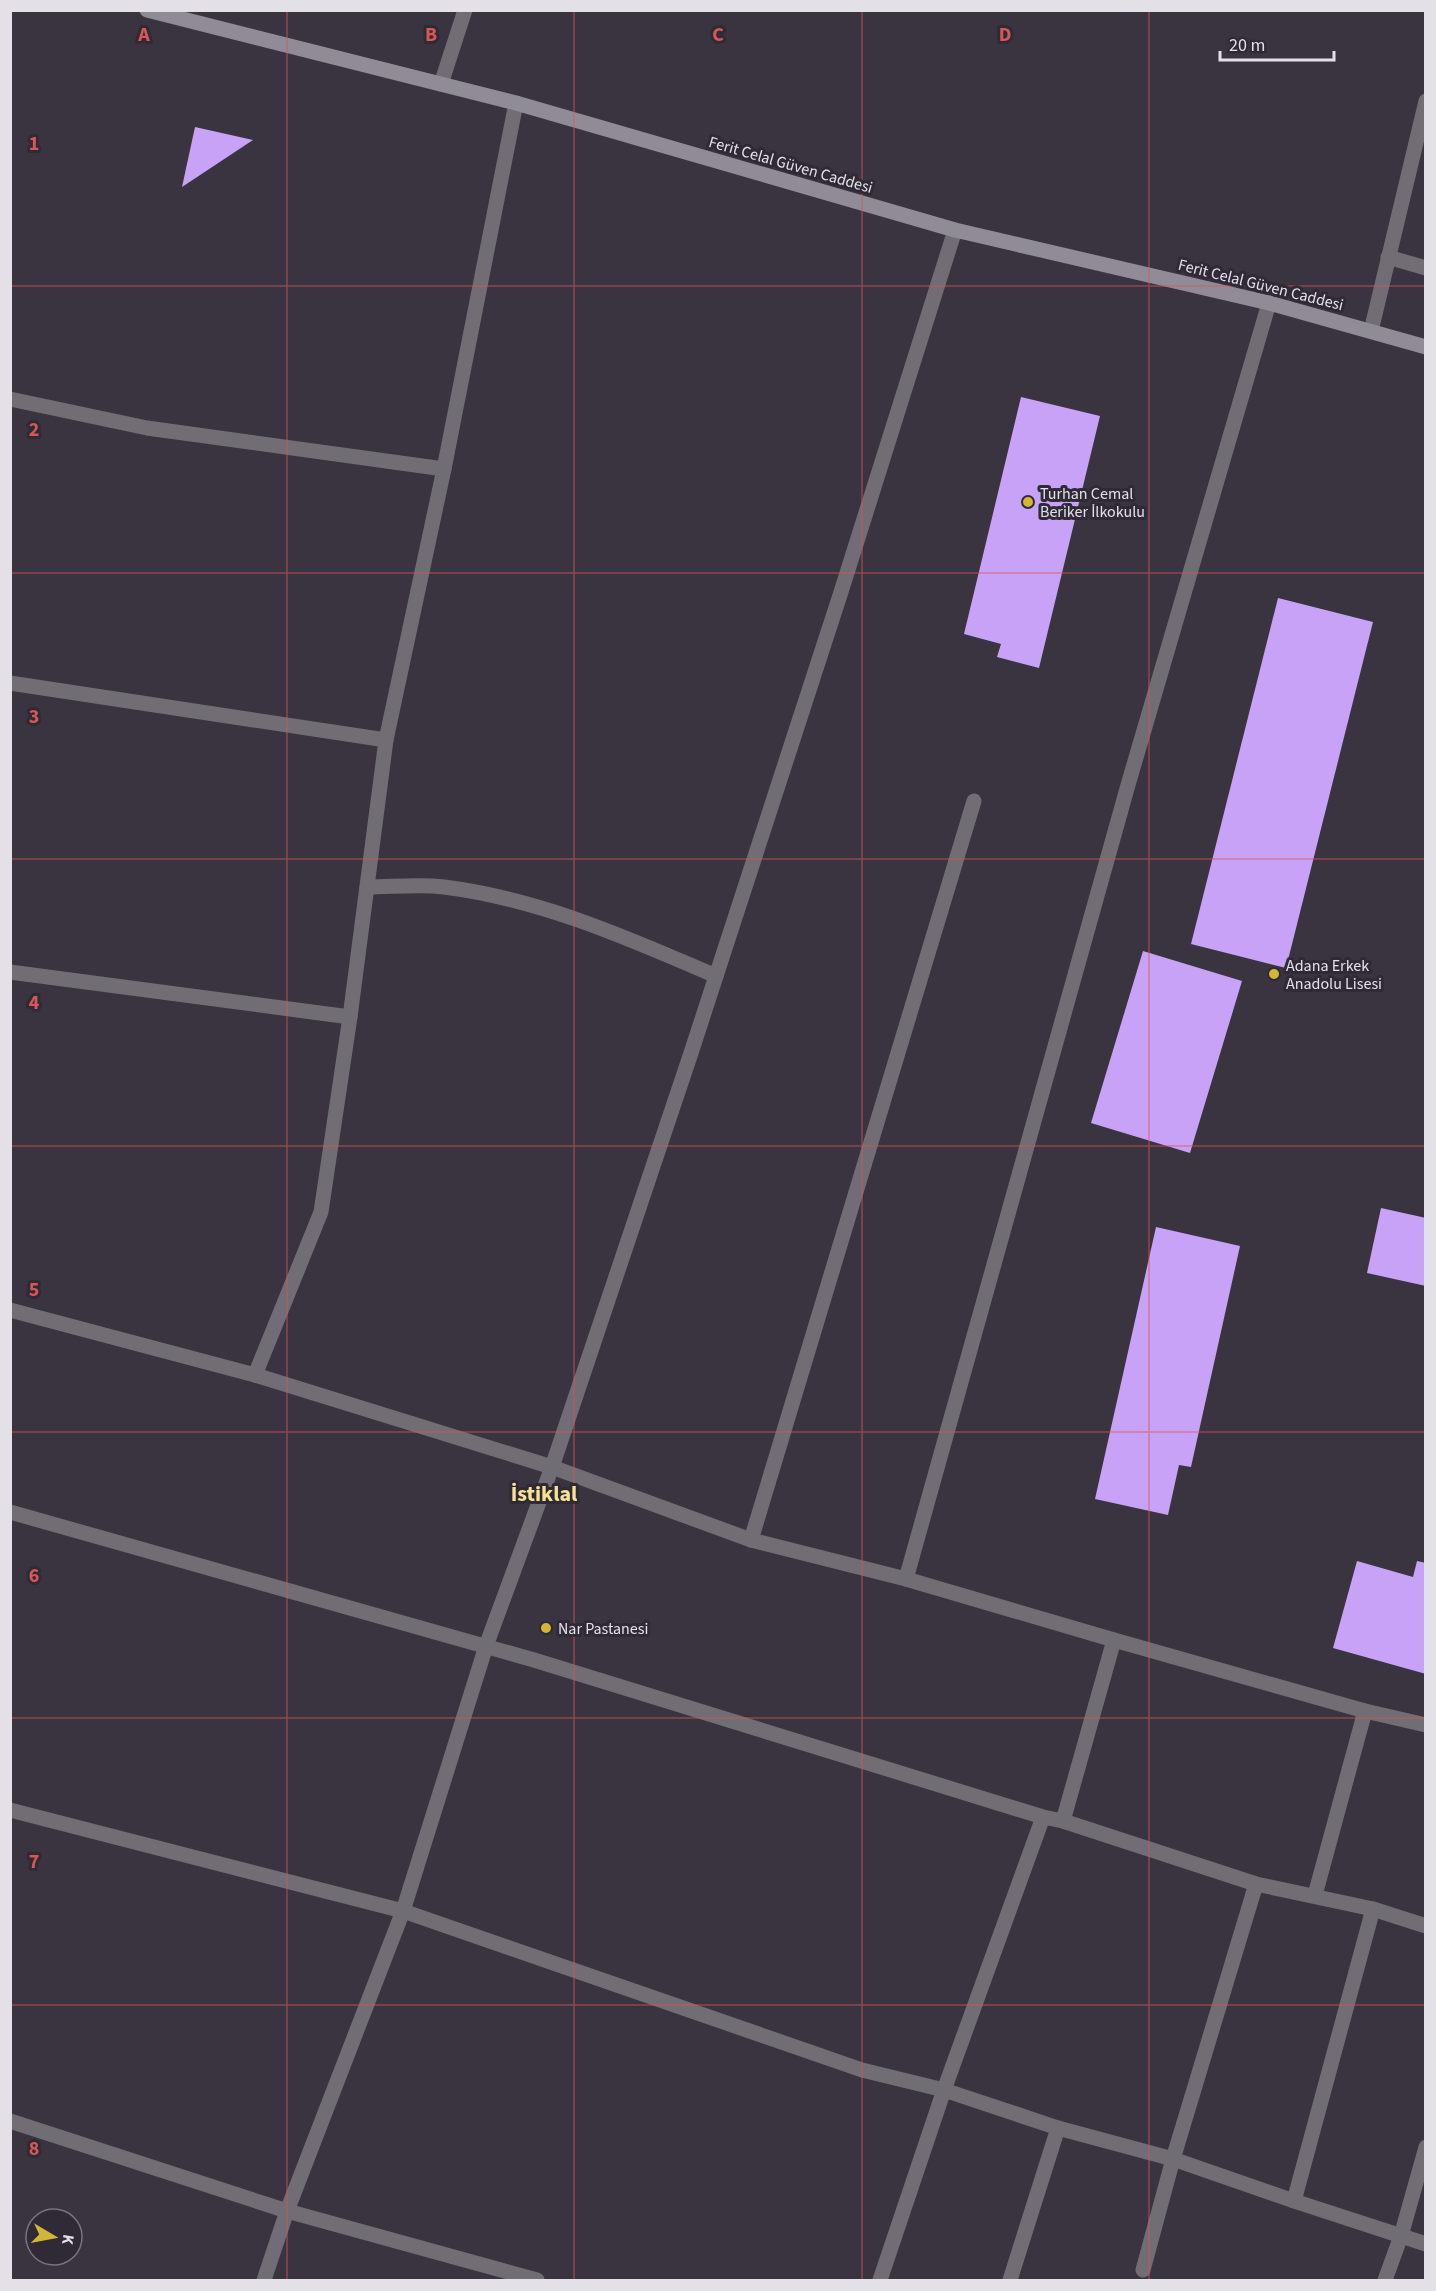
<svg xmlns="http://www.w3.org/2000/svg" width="1436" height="2291" font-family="'Source Sans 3',sans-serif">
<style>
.building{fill:#c8a2f6}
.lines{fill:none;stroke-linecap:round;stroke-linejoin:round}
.service{stroke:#706e74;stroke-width:15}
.minor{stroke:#706e74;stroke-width:15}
.tertiary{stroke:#706e74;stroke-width:15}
.secondary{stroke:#908c96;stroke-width:15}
.grid{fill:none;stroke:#d95658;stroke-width:1.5;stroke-opacity:0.55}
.poi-dot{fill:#d5b535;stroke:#302a36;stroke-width:2}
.labels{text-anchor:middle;stroke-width:6;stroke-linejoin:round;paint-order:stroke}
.street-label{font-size:16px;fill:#e3e0e8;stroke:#302a36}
.poi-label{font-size:16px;fill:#e3e0e8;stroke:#302a36;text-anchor:start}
.district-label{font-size:22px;font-weight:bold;fill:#f8e395;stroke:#302a36}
.grid-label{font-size:20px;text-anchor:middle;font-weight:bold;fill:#d95658;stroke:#302a36;stroke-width:6;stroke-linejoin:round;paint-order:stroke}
</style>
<rect width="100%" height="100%" fill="#3a3441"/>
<g class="building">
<polygon points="195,127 253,140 182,187"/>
<polygon points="1021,397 1100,416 1039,668 997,657 1001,644 964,634"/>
<polygon points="1278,598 1373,622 1286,968 1191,944"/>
<polygon points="1143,951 1242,981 1190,1153 1091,1123"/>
<polygon points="1381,1208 1426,1218 1426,1286 1367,1273"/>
<polygon points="1156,1227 1240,1246 1191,1467 1179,1465 1168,1515 1095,1499"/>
<polygon points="1357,1561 1413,1577 1417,1561 1426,1563 1426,1674 1333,1648"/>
</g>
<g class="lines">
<g class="service">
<polyline points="441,84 465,10"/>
<polyline points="1388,257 1426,268"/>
<polyline points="1371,331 1426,101"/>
</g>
<g class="minor">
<polyline points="10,399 147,428 444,469"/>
<polyline points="10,683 386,740"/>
<path d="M367 887C392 887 419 884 444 887 540 899 628 938 716 976"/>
<polyline points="10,972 350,1017"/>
<polyline points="10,1310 255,1375 552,1467 751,1540 906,1579 1114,1640 1365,1711 1426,1725"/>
<polyline points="255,1375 321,1212 350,1017 386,740 444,469 516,103"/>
<polyline points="10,1512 534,1660 1043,1817 1063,1821 1256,1884 1373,1909 1426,1926"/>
<polyline points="751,1540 974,801"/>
<polyline points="906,1579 1128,785 1269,303"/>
<polyline points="10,1810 403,1911 862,2070 944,2090 1058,2128 1173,2159 1294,2201 1426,2244"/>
<polyline points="1063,1821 1114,1640"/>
<polyline points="1315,1895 1365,1711"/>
<polyline points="1294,2201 1373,1909"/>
<polyline points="1143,2270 1173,2159 1256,1884"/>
<polyline points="880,2280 944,2090 1043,1817"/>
<polyline points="1010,2280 1058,2128"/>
<polyline points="1385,2280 1401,2236 1426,2147"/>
</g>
<g class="tertiary">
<polyline points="10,2121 287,2211 537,2280"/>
<polyline points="264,2280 287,2211 403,1911 486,1646 552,1467 691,1053 841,592 955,230"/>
</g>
<polyline class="secondary" points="147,10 516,103 955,230 1269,303 1426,347"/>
</g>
<path class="grid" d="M287 10V2280M574 10V2280M862 10V2280M1149 10V2280M10 286H1426M10 573H1426M10 859H1426M10 1146H1426M10 1432H1426M10 1718H1426M10 2005H1426"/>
<g class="poi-dot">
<circle cx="1028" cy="502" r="6"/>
<circle cx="1274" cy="974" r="6"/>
<circle cx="546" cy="1628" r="6"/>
</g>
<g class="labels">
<g class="street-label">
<text transform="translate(791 164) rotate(16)" y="6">Ferit Celal Güven Caddesi</text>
<text transform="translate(1261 284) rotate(14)" y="6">Ferit Celal Güven Caddesi</text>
</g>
<g class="poi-label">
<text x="1040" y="499">Turhan Cemal<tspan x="1040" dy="18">Beriker İlkokulu</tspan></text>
<text x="1286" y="971">Adana Erkek<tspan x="1286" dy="18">Anadolu Lisesi</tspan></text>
<text x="558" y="1634">Nar Pastanesi</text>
</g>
<g class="district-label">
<text x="544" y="1501">İstiklal</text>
</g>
</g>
<g class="grid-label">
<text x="144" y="41">A</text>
<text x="431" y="41">B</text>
<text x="718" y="41">C</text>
<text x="1005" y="41">D</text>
<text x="34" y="150">1</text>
<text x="34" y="436">2</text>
<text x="34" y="723">3</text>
<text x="34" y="1009">4</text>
<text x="34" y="1296">5</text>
<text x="34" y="1582">6</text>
<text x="34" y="1868">7</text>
<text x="34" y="2155">8</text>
</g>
<rect width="1436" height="2291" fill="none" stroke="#e3e0e8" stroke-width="24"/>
<g transform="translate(54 2237) rotate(100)"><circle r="28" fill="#302a36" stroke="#78737d" stroke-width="1.5"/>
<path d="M0-4.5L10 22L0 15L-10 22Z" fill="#d5b535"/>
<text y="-9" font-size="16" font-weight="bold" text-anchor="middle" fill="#e3e0e8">K</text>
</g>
<path d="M1220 51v9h114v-9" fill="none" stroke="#e3e0e8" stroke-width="3"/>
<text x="1229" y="51" font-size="18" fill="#e3e0e8" stroke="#302a36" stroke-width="4.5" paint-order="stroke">20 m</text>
</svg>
